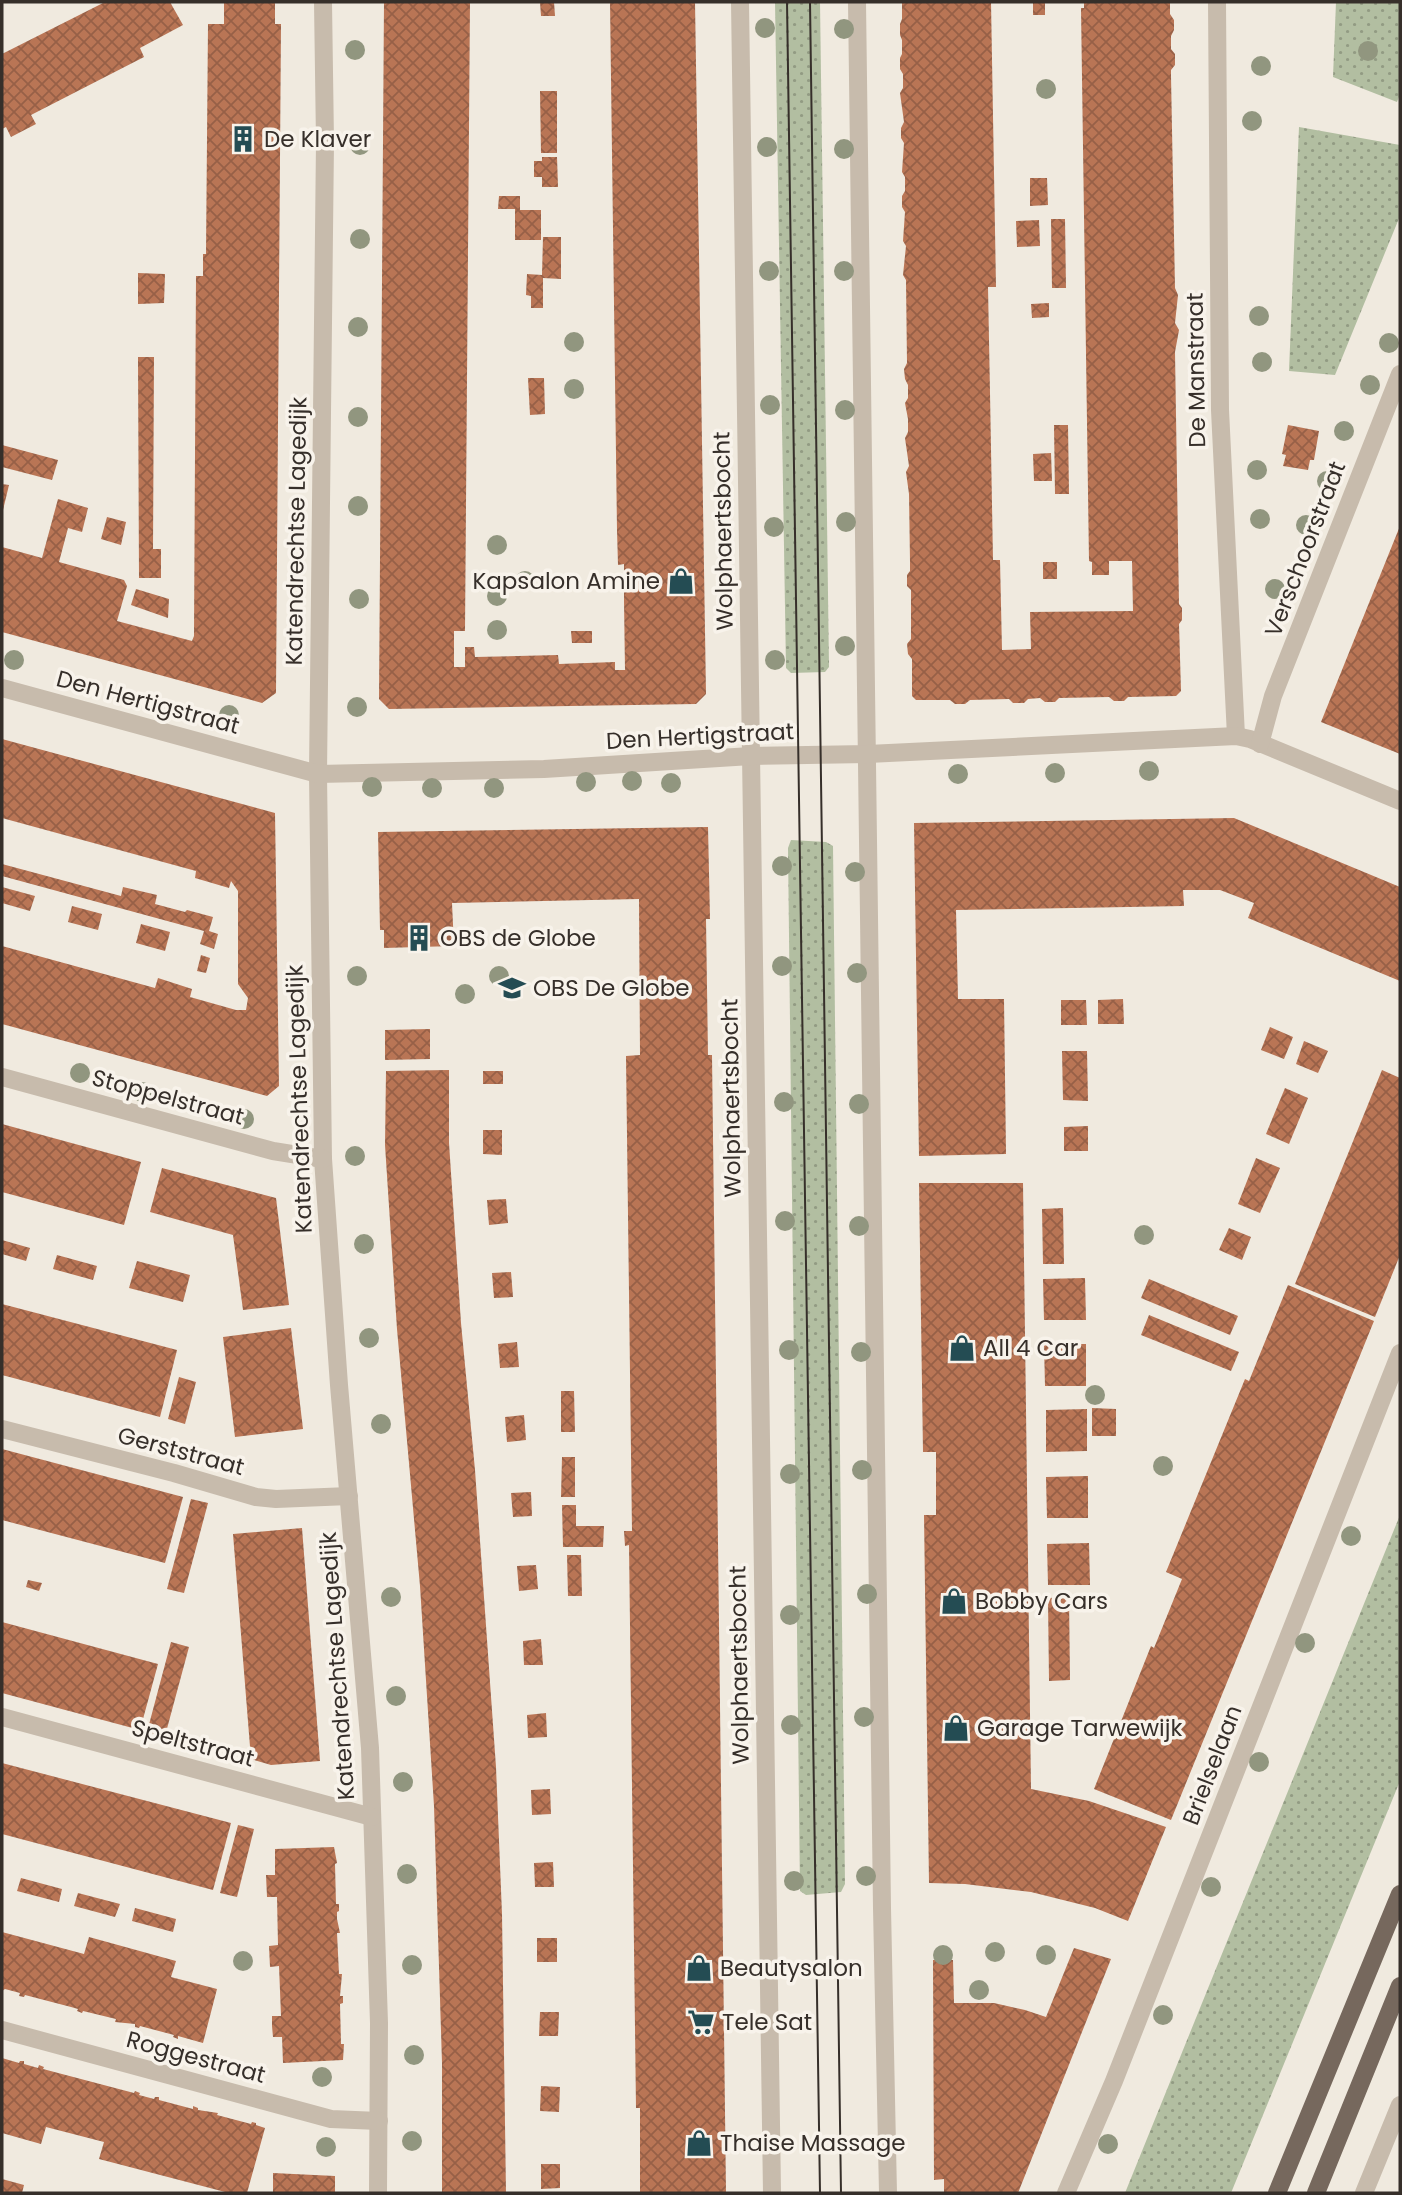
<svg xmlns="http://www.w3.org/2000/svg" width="1402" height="2195" font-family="Poppins,sans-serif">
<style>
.grass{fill:url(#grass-dots)}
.building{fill:url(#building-cross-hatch)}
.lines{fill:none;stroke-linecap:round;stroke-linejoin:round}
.minor{stroke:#c7bbac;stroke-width:18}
.major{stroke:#76685d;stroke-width:18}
.tram{stroke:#362f2a;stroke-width:2}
.tree{fill:#91967f}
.labels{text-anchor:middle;stroke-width:7;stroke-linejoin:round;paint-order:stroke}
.poi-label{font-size:23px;fill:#362f2a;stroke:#f8f3eb;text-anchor:start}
.street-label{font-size:23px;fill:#362f2a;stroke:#f8f3eb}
</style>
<defs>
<pattern id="grass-dots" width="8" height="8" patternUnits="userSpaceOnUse" patternTransform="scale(1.75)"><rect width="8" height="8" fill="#b2bea1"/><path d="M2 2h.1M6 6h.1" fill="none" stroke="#929b83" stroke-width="1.8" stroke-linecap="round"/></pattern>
<pattern id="building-cross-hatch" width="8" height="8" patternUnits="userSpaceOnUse" patternTransform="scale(1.75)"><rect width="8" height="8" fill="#b97555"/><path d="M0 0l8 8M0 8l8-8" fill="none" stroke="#976047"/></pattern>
</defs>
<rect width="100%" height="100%" fill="#f0eadf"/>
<g class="grass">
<polygon points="775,2 820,2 829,667 825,672 791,673 786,668"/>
<polygon points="1336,2 1400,2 1400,94 1397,102 1333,77"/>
<polygon points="1299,127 1400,145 1400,216 1335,375 1289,371"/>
<polygon points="791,840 826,842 833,846 845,1884 841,1892 806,1895 800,1891 788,848"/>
<polygon points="1400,1515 1400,1781 1231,2193 1125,2193"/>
</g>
<g class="building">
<polygon points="105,2 170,2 183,25 140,48 144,57 31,115 36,124 11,137 6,127 2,129 2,54"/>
<polygon points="224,2 275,2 275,24 281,24 276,693 262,703 2,632 2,547 42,558 58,499 88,508 82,532 68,528 59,562 124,580 127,586 117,621 192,641 194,636 196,276 203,276 203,254 206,254 208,24 224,24"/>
<polygon points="384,2 470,2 465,631 454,631 454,667 465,667 465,647 474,647 475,657 558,655 559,664 615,662 615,670 625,670 624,601 624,564 618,565 617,530 610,2 695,2 706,694 696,704 389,709 379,699"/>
<polygon points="540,2 554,2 555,16 541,16"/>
<polygon points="902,2 991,2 996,287 988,287 990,393 993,560 1000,560 1002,650 1031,649 1030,612 1133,611 1132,561 1109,561 1109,575 1092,575 1092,562 1089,561 1081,8 1084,8 1084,2 1170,2 1170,14 1174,20 1174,30 1171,36 1171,49 1175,54 1175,65 1171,70 1171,76 1175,288 1178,295 1175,323 1179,330 1175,352 1179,604 1182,608 1182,620 1179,624 1181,691 1176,696 1128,697 1124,701 1114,701 1109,697 1059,698 1055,702 1045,702 1040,698 1028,699 1024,703 1013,703 1009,699 970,700 965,704 955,704 950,700 916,700 912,696 912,659 908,654 907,644 911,639 911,590 907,586 907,575 910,571 910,561 909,494 906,472 909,466 905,438 908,432 908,419 905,403 908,398 908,385 905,379 904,369 907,363 906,280 903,275 906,246 903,241 905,212 902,207 902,196 905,191 905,177 902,172 904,143 901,138 901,128 904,122 900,93 903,88 903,74 900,69 900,58 902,54 902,40 900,35 900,24 902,19"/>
<rect x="1033" y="2" width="12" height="13"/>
<polygon points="540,91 557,91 557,153 541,153"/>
<polygon points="542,157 557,157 558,187 542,187 542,177 534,177 534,161 542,161"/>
<polygon points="1030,178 1047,178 1048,205 1030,206"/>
<polygon points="499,196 520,196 520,210 541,210 541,240 515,240 515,209 498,209"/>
<polygon points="1051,219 1065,219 1066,288 1052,288"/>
<polygon points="1039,220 1040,246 1017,247 1016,221"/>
<polygon points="543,237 561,237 561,279 543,278 543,308 531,308 531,296 526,295 527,274 542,275"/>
<polygon points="138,273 165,274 164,303 138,304"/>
<polygon points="1049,303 1049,317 1032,318 1031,304"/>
<polygon points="138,357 154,357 153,549 161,549 161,578 139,578"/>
<polygon points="528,378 544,378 545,414 530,415"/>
<polygon points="1054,425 1068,425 1069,494 1055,494"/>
<polygon points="1288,425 1319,431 1314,460 1310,460 1308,470 1283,466 1286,455 1282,454"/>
<polygon points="2,445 58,460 52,480 2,467"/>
<polygon points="1051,453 1052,481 1034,481 1033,454"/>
<polygon points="2,484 9,485 3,510 2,509"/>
<polygon points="107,517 126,522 121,545 101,539"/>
<polygon points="1400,526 1400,754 1321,722"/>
<rect x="1043" y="562" width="14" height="17"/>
<polygon points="136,589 169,599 168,618 131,605"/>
<polygon points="571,631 592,631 592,643 572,643"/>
<polygon points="2,739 275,813 279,1086 267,1096 2,1024 2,946 155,988 158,978 192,989 190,997 236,1010 246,1010 248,998 238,984 238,891 231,881 229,888 195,878 196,871 2,818"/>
<polygon points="1234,818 1400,887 1400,981 1248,918 1254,903 1220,890 1183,890 1184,906 956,910 958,999 1004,999 1006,1154 919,1156 914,823"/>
<polygon points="708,827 710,919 706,919 708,1055 712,1055 726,2193 640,2193 640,2108 636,2108 629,1545 625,1546 624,1531 632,1531 626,1056 640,1055 639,899 452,903 454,946 384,948 384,930 380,930 378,832"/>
<polygon points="2,864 121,896 123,887 157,895 155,904 185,912 187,910 213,917 209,931 218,934 214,949 200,944 204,931 2,876"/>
<polygon points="2,887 35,896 30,911 2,903"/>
<polygon points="72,906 102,914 98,930 68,922"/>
<polygon points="141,924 170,932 165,951 136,943"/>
<polygon points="201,955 210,958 206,973 197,971"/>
<polygon points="1123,999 1124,1024 1098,1024 1098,1000"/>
<polygon points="1061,1000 1086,1000 1087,1025 1061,1025"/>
<polygon points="1270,1027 1293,1037 1284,1059 1261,1050"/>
<polygon points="430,1029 430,1059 385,1060 385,1030"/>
<polygon points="1304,1041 1328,1051 1318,1073 1296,1064"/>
<polygon points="1062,1051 1087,1051 1088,1101 1063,1100"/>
<polygon points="449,1070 449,1143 461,1323 475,1470 496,1767 502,1914 506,2193 442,2193 442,2063 434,1806 420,1586 397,1329 385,1145 386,1071"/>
<polygon points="1382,1070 1400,1078 1400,1255 1375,1317 1295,1284"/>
<rect x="483" y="1071" width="20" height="13"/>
<polygon points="1285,1088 1308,1098 1289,1144 1266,1134"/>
<polygon points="2,1124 141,1162 124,1225 2,1192"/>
<polygon points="1088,1126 1088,1151 1064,1151 1064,1127"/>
<polygon points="483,1130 502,1130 502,1155 483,1154"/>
<polygon points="1256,1158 1280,1168 1260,1213 1238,1204"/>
<polygon points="162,1168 276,1198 289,1305 243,1310 233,1235 150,1212"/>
<polygon points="919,1183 1023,1183 1031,1789 1089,1801 1166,1827 1128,1921 1095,1908 1031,1892 965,1884 929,1883 924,1515 936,1515 936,1452 923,1452"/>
<polygon points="506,1199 508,1223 489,1225 487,1200"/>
<polygon points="1063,1208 1064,1264 1043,1264 1042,1209"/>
<polygon points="1229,1228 1251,1237 1242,1260 1219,1250"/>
<polygon points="2,1240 30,1248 26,1261 2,1254"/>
<polygon points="57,1255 97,1266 93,1280 53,1269"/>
<polygon points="137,1261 190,1275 183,1302 129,1288"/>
<polygon points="511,1272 513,1297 494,1298 492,1273"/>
<polygon points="1085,1278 1086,1320 1044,1320 1043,1279"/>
<polygon points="1149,1279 1238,1316 1230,1335 1141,1298"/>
<polygon points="1288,1285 1374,1321 1171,1820 1094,1789 1151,1646 1154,1648 1182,1579 1166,1572 1245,1379 1249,1381"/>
<polygon points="2,1304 177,1350 160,1417 2,1375"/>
<polygon points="1149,1315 1239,1352 1231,1371 1141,1335"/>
<polygon points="291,1328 303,1429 235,1437 223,1337"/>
<polygon points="517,1342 519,1367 500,1368 498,1344"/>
<polygon points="1044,1344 1086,1344 1086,1386 1045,1386"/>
<polygon points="179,1377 196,1382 185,1424 168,1419"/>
<polygon points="561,1391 574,1391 575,1432 561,1432"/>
<polygon points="1092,1408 1116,1409 1116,1436 1092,1436"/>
<polygon points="1087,1409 1087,1451 1046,1452 1046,1410"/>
<polygon points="524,1415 526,1440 507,1442 505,1417"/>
<polygon points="2,1449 183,1497 165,1563 2,1520"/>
<polygon points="562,1457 575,1457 575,1497 561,1497"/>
<polygon points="1088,1476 1088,1518 1047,1518 1046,1477"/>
<polygon points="531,1492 532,1516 513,1517 511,1493"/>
<polygon points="191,1499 208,1503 184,1593 167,1589"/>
<polygon points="562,1505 576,1505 576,1526 604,1526 603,1547 563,1547"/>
<polygon points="302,1528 320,1761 271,1765 251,1759 233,1534"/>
<polygon points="1089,1543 1090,1585 1048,1585 1047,1544"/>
<polygon points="567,1555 581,1555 582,1596 568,1596"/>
<polygon points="536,1565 538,1589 519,1591 517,1566"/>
<polygon points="28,1580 42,1583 39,1591 26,1587"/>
<polygon points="1069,1597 1070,1680 1049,1681 1048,1598"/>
<polygon points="2,1622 158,1664 140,1730 2,1693"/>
<polygon points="541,1639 543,1665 524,1665 523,1641"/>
<polygon points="171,1642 189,1647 165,1736 147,1732"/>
<polygon points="546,1713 547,1737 528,1738 527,1715"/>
<polygon points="2,1763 231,1823 213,1890 2,1834"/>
<polygon points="550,1789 551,1814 532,1815 531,1790"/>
<polygon points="238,1825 254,1829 237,1897 220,1893"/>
<polygon points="334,1847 337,1863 335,1864 336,1904 339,1904 339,1911 337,1912 337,1919 340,1933 337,1933 339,1974 342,1974 340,1996 343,1996 343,2003 340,2004 341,2044 344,2044 343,2060 283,2063 282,2037 273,2037 272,2026 272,2016 281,2016 279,1966 270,1967 269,1946 278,1945 277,1897 267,1897 266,1875 275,1875 275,1849"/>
<polygon points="553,1862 554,1887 535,1887 534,1863"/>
<polygon points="21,1878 62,1889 59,1902 17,1891"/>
<polygon points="78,1893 120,1904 115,1917 74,1906"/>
<polygon points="135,1908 176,1919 173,1932 132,1921"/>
<polygon points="2,1932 84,1954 89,1937 176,1961 171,1977 217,1989 203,2043 178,2036 178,2039 173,2037 174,2035 140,2026 139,2028 135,2027 135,2024 115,2022 116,2019 83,2011 82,2013 77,2011 78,2009 71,2007 25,1995 24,1997 19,1996 20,1993 5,1989 2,1991"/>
<rect x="537" y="1938" width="20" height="24"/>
<polygon points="1074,1948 1111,1959 1018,2193 944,2193 944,2179 934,2180 933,1960 953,1960 954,2003 994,2003 1025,2010 1046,2017"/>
<polygon points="540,2012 559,2012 558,2036 539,2036"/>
<polygon points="2,2058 19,2063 20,2061 24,2061 24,2064 38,2068 39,2065 44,2067 43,2069 134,2093 135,2091 140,2093 139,2095 154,2099 155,2097 159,2097 159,2100 193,2109 193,2106 198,2108 198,2110 218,2113 217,2115 251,2124 252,2122 256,2123 256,2125 265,2128 247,2193 229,2193 99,2159 104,2142 46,2127 41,2144 2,2133"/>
<polygon points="541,2086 560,2087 559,2112 540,2111"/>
<polygon points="541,2164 560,2164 560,2188 541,2189"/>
<polygon points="273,2173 335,2176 335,2193 273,2193"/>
<polygon points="2,2179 24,2185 22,2193 2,2193"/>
</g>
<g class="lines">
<g class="minor">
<polyline points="323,2 325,142 318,774 323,1159 339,1385 370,1748 379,2023 378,2193"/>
<polyline points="740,2 772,2193"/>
<polyline points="857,2 882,1908 888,2193"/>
<polyline points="1217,2 1220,410 1236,736"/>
<polyline points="2,688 318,774 544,769 751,756 868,754 1236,736 1250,739 1400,801"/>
<polyline points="1260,744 1273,696 1400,374"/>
<polyline points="2,1077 273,1151 323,1159"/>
<polyline points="2,1429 174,1473 256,1497 276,1499 349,1496"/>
<polyline points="2,1717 372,1817"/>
<polyline points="2,2030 331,2119 379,2121"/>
<polyline points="1066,2193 1114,2081 1400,1353"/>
<polyline points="1364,2193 1400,2105"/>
</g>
<g class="major">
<polyline points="1277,2193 1400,1894"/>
<polyline points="1316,2193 1400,1986"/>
</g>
<g class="tram">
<polyline points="787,2 820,2193"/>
<polyline points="810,2 841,2193"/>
</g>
</g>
<g class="tree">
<circle cx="765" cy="28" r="10"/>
<circle cx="844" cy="29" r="10"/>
<circle cx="355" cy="50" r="10"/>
<circle cx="1368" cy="51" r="10"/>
<circle cx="1261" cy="66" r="10"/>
<circle cx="1046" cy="89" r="10"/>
<circle cx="1252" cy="121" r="10"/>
<circle cx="360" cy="145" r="10"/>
<circle cx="767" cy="147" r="10"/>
<circle cx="844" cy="149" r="10"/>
<circle cx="360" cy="239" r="10"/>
<circle cx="769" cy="271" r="10"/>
<circle cx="844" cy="271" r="10"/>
<circle cx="1259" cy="316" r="10"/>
<circle cx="358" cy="327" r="10"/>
<circle cx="574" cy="342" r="10"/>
<circle cx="1389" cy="343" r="10"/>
<circle cx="1262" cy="362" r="10"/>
<circle cx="1370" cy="385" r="10"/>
<circle cx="574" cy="389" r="10"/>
<circle cx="770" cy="405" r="10"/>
<circle cx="845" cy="410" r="10"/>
<circle cx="358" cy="417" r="10"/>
<circle cx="1344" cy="431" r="10"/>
<circle cx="1257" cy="470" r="10"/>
<circle cx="1327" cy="481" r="10"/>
<circle cx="358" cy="506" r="10"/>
<circle cx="1260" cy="519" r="10"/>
<circle cx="846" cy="522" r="10"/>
<circle cx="1306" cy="525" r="10"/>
<circle cx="774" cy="527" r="10"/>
<circle cx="497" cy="545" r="10"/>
<circle cx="525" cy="581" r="10"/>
<circle cx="1275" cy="589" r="10"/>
<circle cx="497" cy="596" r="10"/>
<circle cx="359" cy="599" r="10"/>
<circle cx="497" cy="630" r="10"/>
<circle cx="845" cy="646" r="10"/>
<circle cx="14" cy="660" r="10"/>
<circle cx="775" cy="660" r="10"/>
<circle cx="357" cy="707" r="10"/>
<circle cx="229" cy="715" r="10"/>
<circle cx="1149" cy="771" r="10"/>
<circle cx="1055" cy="773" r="10"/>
<circle cx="958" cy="774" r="10"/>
<circle cx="632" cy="781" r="10"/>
<circle cx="586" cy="782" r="10"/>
<circle cx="671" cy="783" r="10"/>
<circle cx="372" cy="787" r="10"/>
<circle cx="432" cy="788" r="10"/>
<circle cx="494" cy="788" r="10"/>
<circle cx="782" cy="866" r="10"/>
<circle cx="855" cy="872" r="10"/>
<circle cx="782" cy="966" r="10"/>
<circle cx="857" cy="973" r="10"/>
<circle cx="357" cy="976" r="10"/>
<circle cx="499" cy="976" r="10"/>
<circle cx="465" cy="994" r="10"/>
<circle cx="80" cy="1073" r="10"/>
<circle cx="142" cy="1092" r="10"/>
<circle cx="784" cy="1102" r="10"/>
<circle cx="859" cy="1104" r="10"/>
<circle cx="244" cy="1119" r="10"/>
<circle cx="355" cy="1156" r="10"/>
<circle cx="785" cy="1221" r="10"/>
<circle cx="859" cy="1226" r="10"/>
<circle cx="1144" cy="1235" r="10"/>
<circle cx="364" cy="1244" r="10"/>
<circle cx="369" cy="1338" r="10"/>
<circle cx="789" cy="1350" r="10"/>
<circle cx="861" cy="1352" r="10"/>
<circle cx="1095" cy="1395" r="10"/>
<circle cx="381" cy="1424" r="10"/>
<circle cx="1163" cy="1466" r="10"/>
<circle cx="862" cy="1470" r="10"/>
<circle cx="790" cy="1474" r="10"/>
<circle cx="1351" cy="1536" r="10"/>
<circle cx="867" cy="1594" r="10"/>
<circle cx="391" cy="1597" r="10"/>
<circle cx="790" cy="1615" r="10"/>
<circle cx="1305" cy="1643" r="10"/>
<circle cx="396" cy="1696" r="10"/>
<circle cx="864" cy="1717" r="10"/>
<circle cx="791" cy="1725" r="10"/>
<circle cx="1259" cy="1762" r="10"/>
<circle cx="403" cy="1782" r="10"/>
<circle cx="407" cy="1874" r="10"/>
<circle cx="866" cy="1876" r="10"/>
<circle cx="794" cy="1881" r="10"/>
<circle cx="1211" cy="1887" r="10"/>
<circle cx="995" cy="1952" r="10"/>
<circle cx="943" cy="1955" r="10"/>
<circle cx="1046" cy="1955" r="10"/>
<circle cx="243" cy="1961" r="10"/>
<circle cx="412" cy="1965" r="10"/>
<circle cx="979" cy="1990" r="10"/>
<circle cx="1163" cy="2015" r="10"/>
<circle cx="414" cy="2055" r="10"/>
<circle cx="322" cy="2077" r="10"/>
<circle cx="412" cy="2141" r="10"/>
<circle cx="1108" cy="2144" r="10"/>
<circle cx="326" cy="2147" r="10"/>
</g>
<defs>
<symbol id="building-bare" viewBox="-9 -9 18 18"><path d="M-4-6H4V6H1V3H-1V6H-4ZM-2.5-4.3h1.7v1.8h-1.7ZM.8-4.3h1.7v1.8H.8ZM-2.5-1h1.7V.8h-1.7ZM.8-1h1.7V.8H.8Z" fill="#244c53" stroke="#f8f3eb" stroke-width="2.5" paint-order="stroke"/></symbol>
<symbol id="shop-bare" viewBox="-9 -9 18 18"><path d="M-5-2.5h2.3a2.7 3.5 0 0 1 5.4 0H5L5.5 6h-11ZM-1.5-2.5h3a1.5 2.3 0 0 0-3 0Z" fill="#244c53" stroke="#f8f3eb" stroke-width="2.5" paint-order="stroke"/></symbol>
<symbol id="school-bare" viewBox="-9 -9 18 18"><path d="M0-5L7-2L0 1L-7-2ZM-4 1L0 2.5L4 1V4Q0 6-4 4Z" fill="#244c53" stroke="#f8f3eb" stroke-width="2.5" paint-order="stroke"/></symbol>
<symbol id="supermarket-bare" viewBox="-9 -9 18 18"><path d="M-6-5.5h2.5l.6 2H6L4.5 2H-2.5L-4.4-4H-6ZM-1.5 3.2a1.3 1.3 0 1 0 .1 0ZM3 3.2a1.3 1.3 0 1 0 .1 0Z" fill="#244c53" stroke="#f8f3eb" stroke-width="2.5" paint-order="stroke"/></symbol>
</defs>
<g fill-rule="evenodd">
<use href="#building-bare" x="224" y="120" width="38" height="38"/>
<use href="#shop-bare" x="662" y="562" width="38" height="38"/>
<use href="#building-bare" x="400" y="919" width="38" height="38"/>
<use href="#school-bare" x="493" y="969" width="38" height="38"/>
<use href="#shop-bare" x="943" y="1329" width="38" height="38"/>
<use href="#shop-bare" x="935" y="1582" width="38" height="38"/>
<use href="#shop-bare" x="937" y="1709" width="38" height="38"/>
<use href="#shop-bare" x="680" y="1949" width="38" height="38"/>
<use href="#supermarket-bare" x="682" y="2003" width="38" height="38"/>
<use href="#shop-bare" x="680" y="2124" width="38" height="38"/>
</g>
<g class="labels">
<g class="poi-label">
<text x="264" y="147">De Klaver</text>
<text x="660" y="589" text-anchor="end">Kapsalon Amine</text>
<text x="440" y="946">OBS de Globe</text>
<text x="533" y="996">OBS De Globe</text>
<text x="983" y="1356">All 4 Car</text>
<text x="975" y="1609">Bobby Cars</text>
<text x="977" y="1736">Garage Tarwewijk</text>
<text x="720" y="1976">Beautysalon</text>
<text x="722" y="2030">Tele Sat</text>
<text x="720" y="2151">Thaise Massage</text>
</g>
<g class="street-label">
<text transform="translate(1196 370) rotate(-91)" y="8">De Manstraat</text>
<text transform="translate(296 531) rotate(-89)" y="8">Katendrechtse Lagedijk</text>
<text transform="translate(723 531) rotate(-91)" y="8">Wolphaertsbocht</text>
<text transform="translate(1305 549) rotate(-69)" y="8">Verschoorstraat</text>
<text transform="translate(148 702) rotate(15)" y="8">Den Hertigstraat</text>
<text transform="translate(700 736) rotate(-3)" y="8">Den Hertigstraat</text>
<text transform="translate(168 1097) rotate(15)" y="8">Stoppelstraat</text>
<text transform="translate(731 1098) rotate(-91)" y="8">Wolphaertsbocht</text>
<text transform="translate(299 1099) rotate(-92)" y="8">Katendrechtse Lagedijk</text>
<text transform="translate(181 1451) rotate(15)" y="8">Gerststraat</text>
<text transform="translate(739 1665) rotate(-91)" y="8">Wolphaertsbocht</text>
<text transform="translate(337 1666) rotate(-94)" y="8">Katendrechtse Lagedijk</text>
<text transform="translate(193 1743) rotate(15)" y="8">Speltstraat</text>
<text transform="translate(1212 1765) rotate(-69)" y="8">Brielselaan</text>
<text transform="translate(196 2057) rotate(15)" y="8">Roggestraat</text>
</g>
</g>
<rect width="1402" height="2195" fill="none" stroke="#362f2a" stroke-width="7"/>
</svg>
